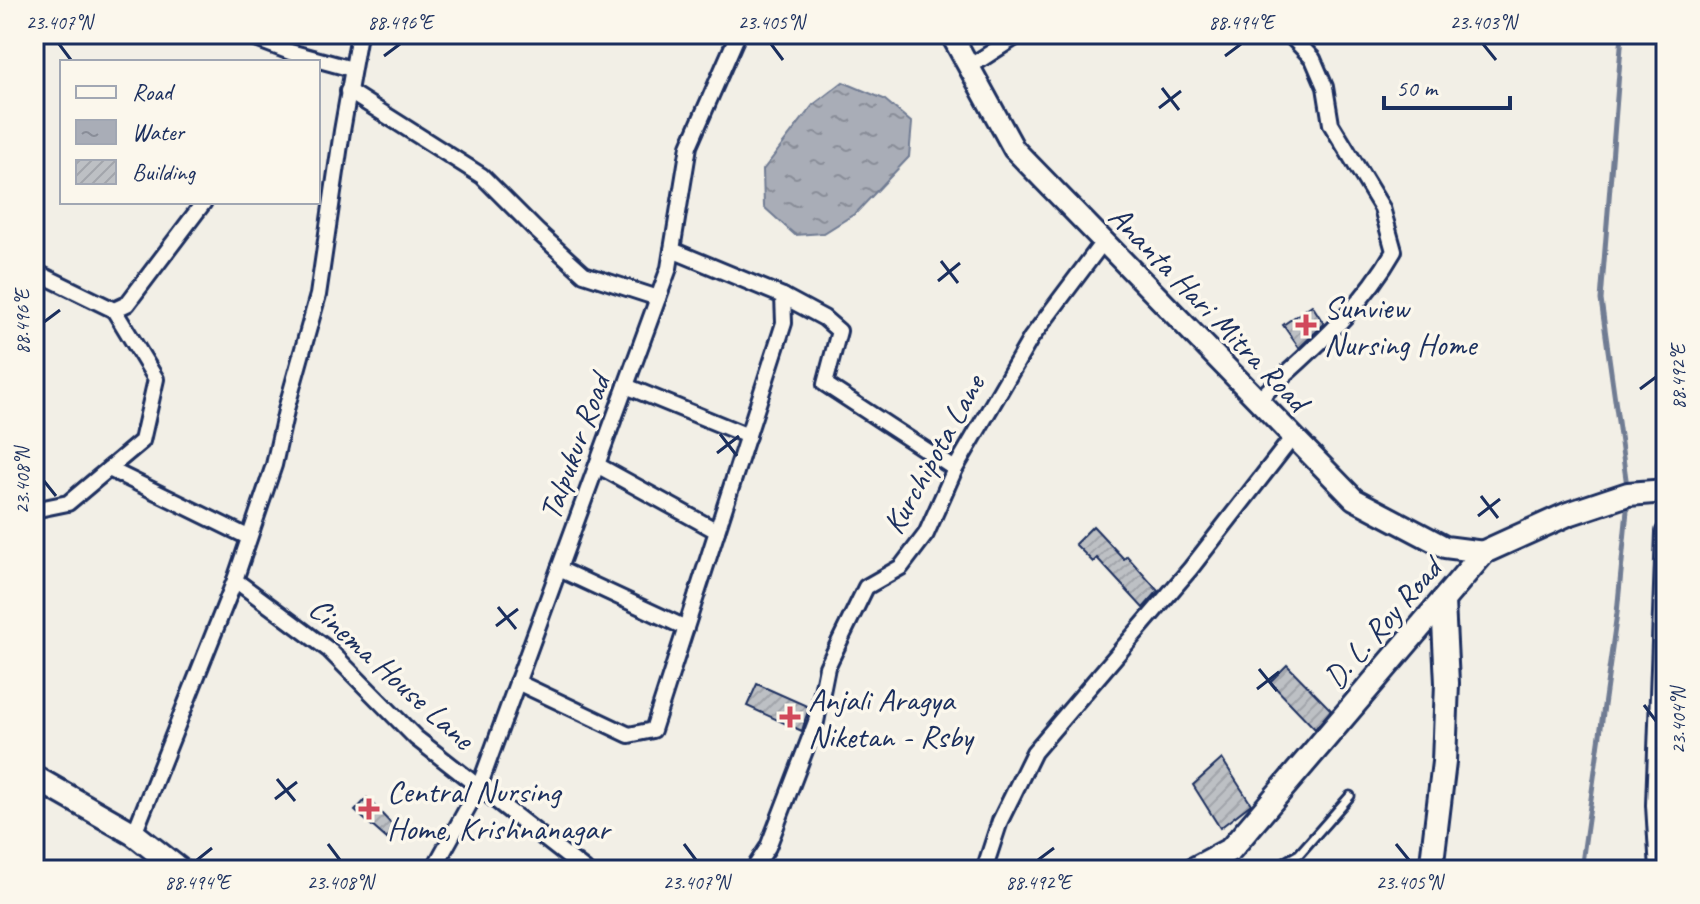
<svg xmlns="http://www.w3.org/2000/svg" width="1700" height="904" font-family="Caveat,sans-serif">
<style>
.water{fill:url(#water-ripples);stroke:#707b93;stroke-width:2}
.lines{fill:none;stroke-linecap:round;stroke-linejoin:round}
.stream{stroke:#707b93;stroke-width:5}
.building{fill:url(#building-hatch);stroke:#1b2f5e;stroke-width:2}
.service-casing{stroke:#1b2f5e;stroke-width:13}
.minor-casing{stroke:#1b2f5e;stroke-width:20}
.tertiary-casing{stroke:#1b2f5e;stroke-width:24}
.secondary-casing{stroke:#1b2f5e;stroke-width:26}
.primary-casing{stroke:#1b2f5e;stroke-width:28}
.service{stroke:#fbf7ec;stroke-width:7}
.minor{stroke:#fbf7ec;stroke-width:14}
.tertiary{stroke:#fbf7ec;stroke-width:18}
.secondary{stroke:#fbf7ec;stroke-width:20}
.primary{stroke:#fbf7ec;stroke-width:22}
.ticks{fill:none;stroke:#1b2f5e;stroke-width:3}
.poi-dot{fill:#d1495b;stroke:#fbf7ec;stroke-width:3}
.labels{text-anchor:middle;stroke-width:7;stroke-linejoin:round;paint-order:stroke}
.poi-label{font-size:32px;fill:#1b2f5e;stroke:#fbf7ec;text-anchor:start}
.street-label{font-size:32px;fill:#1b2f5e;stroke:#fbf7ec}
.neatline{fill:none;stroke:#1b2f5e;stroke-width:3}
.ticks-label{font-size:20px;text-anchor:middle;fill:#1b2f5e}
</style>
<defs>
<pattern id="water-ripples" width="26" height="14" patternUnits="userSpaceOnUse" patternTransform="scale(2)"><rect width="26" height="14" fill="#a9adb7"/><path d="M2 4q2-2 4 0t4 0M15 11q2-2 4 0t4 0" fill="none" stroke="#898d98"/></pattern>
<pattern id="building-hatch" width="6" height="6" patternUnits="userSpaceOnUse" patternTransform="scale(2)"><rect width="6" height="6" fill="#bdc0c4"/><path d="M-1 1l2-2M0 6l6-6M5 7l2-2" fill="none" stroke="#a2a5ab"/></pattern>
</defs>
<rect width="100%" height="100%" fill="#f2efe6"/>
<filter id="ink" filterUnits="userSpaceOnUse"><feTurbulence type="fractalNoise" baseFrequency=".0125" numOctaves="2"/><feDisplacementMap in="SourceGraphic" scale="16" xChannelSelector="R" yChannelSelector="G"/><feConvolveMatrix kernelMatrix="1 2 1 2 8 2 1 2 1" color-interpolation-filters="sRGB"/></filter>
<g filter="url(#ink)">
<polygon class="water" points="843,82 884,99 912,123 909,157 856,213 824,233 795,235 764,207 763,170 813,105"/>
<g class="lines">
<g class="stream">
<polyline points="1622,34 1601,300 1627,486"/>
<polyline points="1581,870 1617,613 1628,500"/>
</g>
</g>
<g class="building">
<polygon points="1312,305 1324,324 1299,348 1283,325"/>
<polygon points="1093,526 1124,559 1127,556 1158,591 1143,608 1097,558 1093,562 1075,544"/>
<polygon points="1287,665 1331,710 1315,729 1270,682"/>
<polygon points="757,684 809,707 802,731 747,706"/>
<polygon points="1222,759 1251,804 1220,828 1193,785"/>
<polygon points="367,798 396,829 387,839 355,811"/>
</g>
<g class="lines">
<defs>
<polyline id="service" points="1271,870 1299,854 1350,796"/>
<g id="minor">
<polyline points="243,34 290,52 352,69"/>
<polyline points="1060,34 1069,34"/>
<polyline points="969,67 1020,34"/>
<polyline points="348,91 482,176 538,232 584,274 658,298"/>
<polyline points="34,271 114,310 127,304 204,202"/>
<polyline points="783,296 824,318 839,331 825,384 955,469"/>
<polyline points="626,386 748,436"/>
<path d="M1257 401C1308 352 1358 314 1394 251L1382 208 1331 124 1325 87 1313 59 1289 34"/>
<polyline points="597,465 717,531"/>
<polyline points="109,469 248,537"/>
<polyline points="34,510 68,503 142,441 156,379 114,310"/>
<polyline points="559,569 686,628"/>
<polyline points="235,580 329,650 416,738 585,870"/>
<polyline points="517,682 629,735 653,730 784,323 783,296 672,250"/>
<polyline points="134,834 235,580 274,465 287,406 318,295 342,131 359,34"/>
<polyline points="433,870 479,787 669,268 689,146 738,34"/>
<polyline points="753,870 768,847 816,722 827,667 866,587 901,567 926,534 955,469 1031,338 1103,242"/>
<polyline points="984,870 1000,821 1034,752 1191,568 1292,438"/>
</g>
<polyline id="tertiary" points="1660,870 1656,805 1666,532"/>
<polyline id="secondary" points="951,34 1014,149 1354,499 1445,547 1484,552"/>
<g id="primary">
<polyline points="34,777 134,834 180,870"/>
<polyline points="1192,870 1231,849 1484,552 1568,514 1628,494 1666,491"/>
<polyline points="1431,870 1444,762 1447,683 1443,602"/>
</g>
</defs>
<use href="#service" class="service-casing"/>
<use href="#minor" class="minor-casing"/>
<use href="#tertiary" class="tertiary-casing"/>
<use href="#secondary" class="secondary-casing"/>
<use href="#primary" class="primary-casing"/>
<use href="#service" class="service"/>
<use href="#minor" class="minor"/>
<use href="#tertiary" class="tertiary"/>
<use href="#secondary" class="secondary"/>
<use href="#primary" class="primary"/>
</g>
</g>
<path class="ticks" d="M59 44 71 60M771 44 783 60M1483 44 1496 60M384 56 400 44M1225 56 1241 44M1162 88 1179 110M1159 108 1181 91M941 261 958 283M938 281 960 263M44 322 60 310M1640 389 1656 377M720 434 737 456M717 453 739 436M44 481 56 496M1481 496 1498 518M1478 516 1500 499M498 607 516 629M496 626 518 609M1259 669 1277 691M1257 689 1279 672M1644 705 1656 721M277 779 295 801M275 799 297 782M328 844 340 860M684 844 696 860M1396 844 1409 860M197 860 212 848M1038 860 1054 848"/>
<g class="poi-dot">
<path d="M1302 313h8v8h8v8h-8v8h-8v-8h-8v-8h8z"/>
<path d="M786 705h8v8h8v8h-8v8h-8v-8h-8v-8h8z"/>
<path d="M365 797h8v8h8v8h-8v8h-8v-8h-8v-8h8z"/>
</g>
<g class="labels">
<g class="poi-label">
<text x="1324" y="318">Sunview<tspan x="1324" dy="37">Nursing Home</tspan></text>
<text x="808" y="710">Anjali Aragya<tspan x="808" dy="37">Niketan - Rsby</tspan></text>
<text x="387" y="802">Central Nursing<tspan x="387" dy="37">Home, Krishnanagar</tspan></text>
</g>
<g class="street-label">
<text transform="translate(1209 308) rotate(46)" y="11">Ananta Hari Mitra Road</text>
<text transform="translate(574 447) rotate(-70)" y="11">Talpukur Road</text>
<text transform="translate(933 454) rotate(-61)" y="11">Kurchipota Lane</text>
<text transform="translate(1382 623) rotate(-49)" y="11">D. L. Roy Road</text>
<text transform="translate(392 673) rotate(42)" y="11">Cinema House Lane</text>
</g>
</g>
<rect width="1700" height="904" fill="none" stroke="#fbf7ec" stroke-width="88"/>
<rect x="60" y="60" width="260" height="144" fill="#fbf7ec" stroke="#a1a7b3" stroke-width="2"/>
<rect x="76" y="86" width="40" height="12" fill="#fbf7ec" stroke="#a1a7b3" stroke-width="2"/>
<text x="132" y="100" font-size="24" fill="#1b2f5e">Road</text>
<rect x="76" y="120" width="40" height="24" fill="url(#water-ripples)" stroke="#a1a7b3" stroke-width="2"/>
<text x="132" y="140" font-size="24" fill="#1b2f5e">Water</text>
<rect x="76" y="160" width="40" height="24" fill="url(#building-hatch)" stroke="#a1a7b3" stroke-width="2"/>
<text x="132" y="180" font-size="24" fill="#1b2f5e">Building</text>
<path d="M1384 96v12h126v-12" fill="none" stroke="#1b2f5e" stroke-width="4"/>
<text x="1396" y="96" font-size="24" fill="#1b2f5e" stroke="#fbf7ec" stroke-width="6" paint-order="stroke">50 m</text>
<rect x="44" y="44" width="1612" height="816" class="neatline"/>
<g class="ticks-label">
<text x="59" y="29">23.407°N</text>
<text x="400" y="29">88.496°E</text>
<text x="771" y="29">23.405°N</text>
<text x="1241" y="29">88.494°E</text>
<text x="1483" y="29">23.403°N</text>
<text transform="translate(22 322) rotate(-90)" y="7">88.496°E</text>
<text transform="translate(1678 377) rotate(-90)" y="7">88.492°E</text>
<text transform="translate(22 481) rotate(-90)" y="7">23.408°N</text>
<text transform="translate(1678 721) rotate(-90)" y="7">23.404°N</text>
<text x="197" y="889">88.494°E</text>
<text x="340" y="889">23.408°N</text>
<text x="696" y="889">23.407°N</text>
<text x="1038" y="889">88.492°E</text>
<text x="1409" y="889">23.405°N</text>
</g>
</svg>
